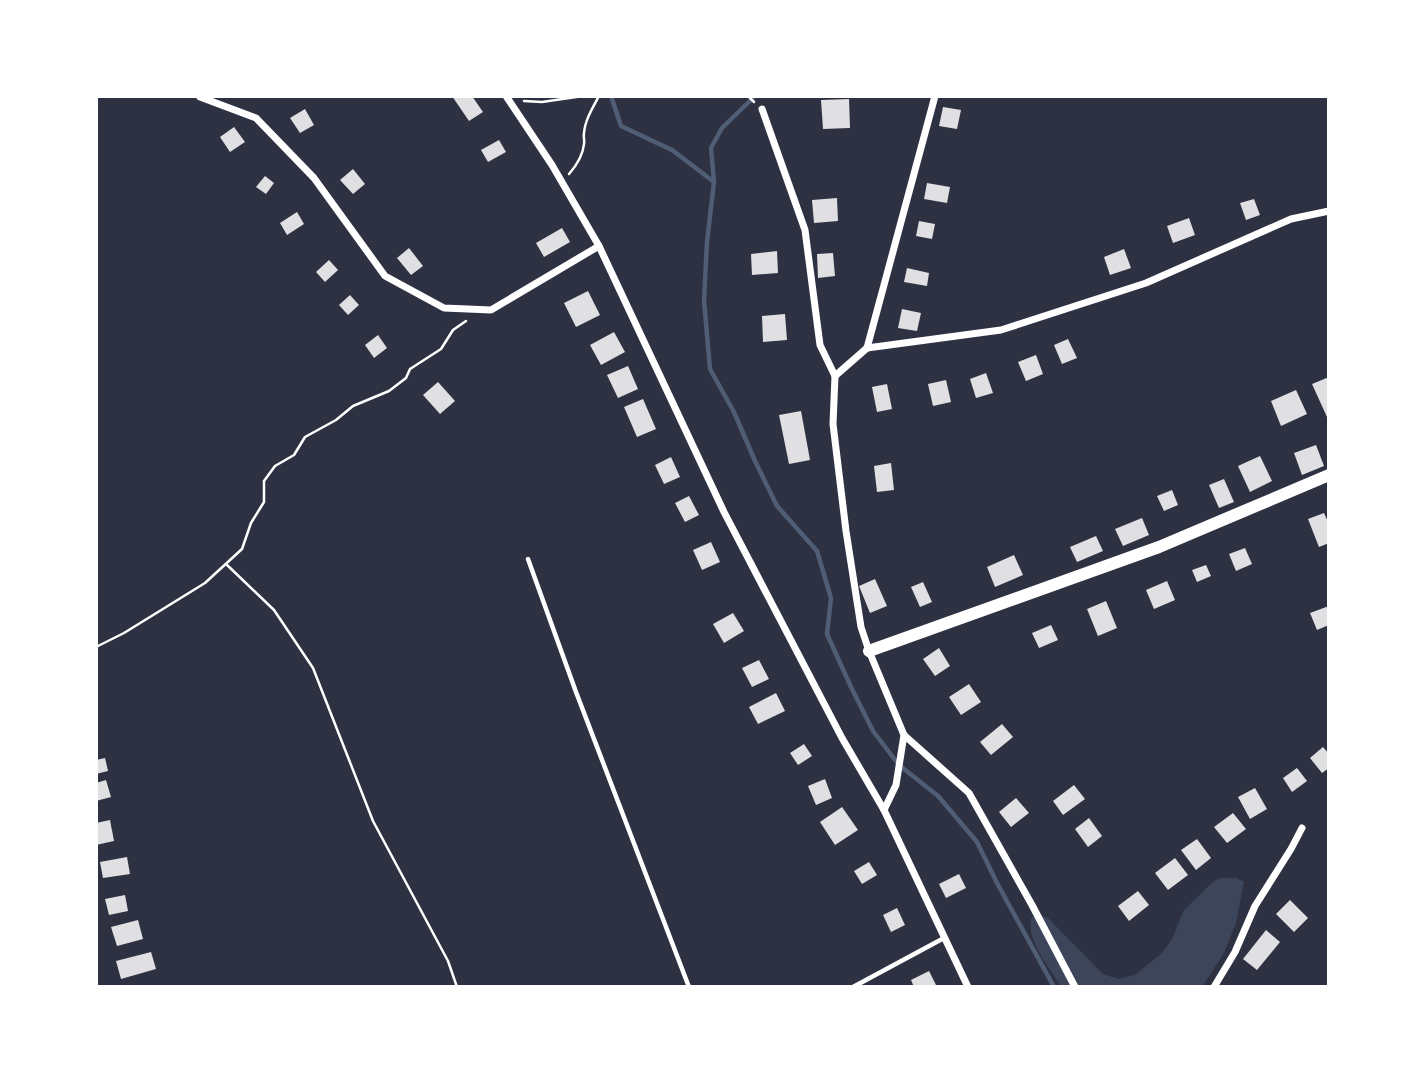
<svg xmlns="http://www.w3.org/2000/svg" width="1425" height="1083" font-family="'Open Sans',sans-serif">
<style>
.green{fill:#3c4559}
.lines{fill:none;stroke-linecap:round;stroke-linejoin:round}
.stream{stroke:#4f5d75;stroke-width:4.5}
.building{fill:#e0e0e3}
.path{stroke:#fff;stroke-width:2.5}
.service{stroke:#fff;stroke-width:4.5}
.minor{stroke:#fff;stroke-width:7}
.tertiary{stroke:#fff;stroke-width:12}
</style>
<rect width="100%" height="100%" fill="#2d3142"/>
<path class="green" d="M1221 878H1237L1244 882 1236 923 1224 953 1202 987H1061C1050 968 1024 938 1032 917L1041 915 1048 918 1103 974 1118 979 1135 975 1162 953 1172 939 1184 910 1214 881Z"/>
<g class="lines">
<g class="stream">
<polyline points="611,96 621,126 672,150 714,182 707,242 704,300 710,369 734,412 755,461 777,506 817,551 831,598 827,634 851,687 873,731 899,765 938,796 977,842 997,883 1054,987"/>
<polyline points="714,182 711,148 722,128 755,96"/>
</g>
</g>
<g class="building">
<polygon points="452,96 472,96 483,112 469,121"/>
<polygon points="849,99 850,128 823,129 821,100"/>
<polygon points="943,107 961,110 957,129 939,126"/>
<polygon points="305,109 314,125 300,133 290,118"/>
<polygon points="234,127 245,142 230,152 220,137"/>
<polygon points="499,140 506,152 488,162 481,150"/>
<polygon points="353,169 365,184 353,194 340,180"/>
<polygon points="265,176 274,183 266,194 256,187"/>
<polygon points="927,183 950,187 947,203 924,199"/>
<polygon points="837,198 838,221 814,223 812,200"/>
<polygon points="1254,199 1260,215 1246,220 1240,203"/>
<polygon points="297,212 304,224 287,235 280,223"/>
<polygon points="1189,218 1195,235 1173,243 1167,226"/>
<polygon points="919,221 935,224 932,239 916,236"/>
<polygon points="562,228 570,242 544,257 536,243"/>
<polygon points="409,248 423,266 411,275 397,258"/>
<polygon points="1124,249 1131,268 1110,275 1104,257"/>
<polygon points="777,251 778,273 752,275 751,254"/>
<polygon points="833,253 835,276 818,278 817,254"/>
<polygon points="329,260 338,270 325,282 316,272"/>
<polygon points="907,268 929,273 927,286 904,282"/>
<polygon points="588,291 600,315 576,327 564,303"/>
<polygon points="350,295 359,305 348,315 339,305"/>
<polygon points="902,309 921,313 917,331 898,328"/>
<polygon points="785,314 787,340 763,342 762,316"/>
<polygon points="614,332 625,352 601,365 590,345"/>
<polygon points="378,335 387,348 374,358 365,345"/>
<polygon points="1068,339 1077,358 1062,364 1054,345"/>
<polygon points="1036,355 1043,374 1026,381 1018,362"/>
<polygon points="628,366 638,389 618,398 607,375"/>
<polygon points="986,373 993,393 976,398 970,379"/>
<polygon points="1329,377 1329,417 1327,417 1312,384"/>
<polygon points="946,380 951,402 933,406 928,384"/>
<polygon points="438,382 455,401 440,414 423,395"/>
<polygon points="887,384 892,409 877,412 872,387"/>
<polygon points="1296,390 1307,414 1281,426 1271,401"/>
<polygon points="643,399 656,429 637,437 624,407"/>
<polygon points="801,411 810,460 789,464 779,415"/>
<polygon points="1316,445 1324,466 1302,475 1294,453"/>
<polygon points="1260,456 1272,481 1250,492 1238,466"/>
<polygon points="671,457 680,477 664,484 655,465"/>
<polygon points="891,463 894,490 877,492 874,466"/>
<polygon points="1224,479 1234,502 1219,508 1209,485"/>
<polygon points="1172,490 1178,505 1164,511 1157,496"/>
<polygon points="689,496 699,515 685,522 675,503"/>
<polygon points="1324,513 1329,524 1329,543 1319,547 1308,519"/>
<polygon points="1142,518 1149,535 1123,546 1115,529"/>
<polygon points="1096,536 1103,551 1077,562 1070,547"/>
<polygon points="711,542 720,562 702,570 693,550"/>
<polygon points="1245,548 1252,564 1236,571 1229,554"/>
<polygon points="1014,555 1023,575 995,587 987,567"/>
<polygon points="1206,565 1211,576 1197,582 1192,570"/>
<polygon points="875,579 887,606 870,613 859,586"/>
<polygon points="1167,581 1175,600 1154,609 1146,590"/>
<polygon points="923,582 932,602 920,607 911,587"/>
<polygon points="1106,601 1117,628 1098,636 1087,609"/>
<polygon points="1329,606 1329,625 1317,630 1310,613"/>
<polygon points="733,613 744,631 724,643 713,624"/>
<polygon points="1051,625 1058,640 1039,648 1032,633"/>
<polygon points="939,648 950,666 935,676 923,659"/>
<polygon points="759,660 769,679 752,687 742,668"/>
<polygon points="969,684 981,702 961,715 949,697"/>
<polygon points="776,693 785,711 758,724 749,707"/>
<polygon points="1002,724 1013,737 991,755 980,742"/>
<polygon points="804,744 812,756 798,765 790,753"/>
<polygon points="1323,747 1329,754 1329,768 1322,773 1310,758"/>
<polygon points="105,758 108,771 96,774 96,760"/>
<polygon points="1297,768 1307,781 1292,792 1283,778"/>
<polygon points="825,779 832,798 816,805 808,786"/>
<polygon points="106,780 111,797 96,801 96,783"/>
<polygon points="1074,785 1085,799 1063,815 1053,801"/>
<polygon points="1255,788 1267,809 1250,819 1238,797"/>
<polygon points="1016,798 1029,813 1011,827 999,812"/>
<polygon points="842,807 858,830 835,845 820,822"/>
<polygon points="1233,813 1246,829 1227,843 1214,827"/>
<polygon points="1089,818 1102,836 1088,847 1075,829"/>
<polygon points="110,820 114,841 96,845 96,823"/>
<polygon points="1197,839 1211,858 1196,870 1181,850"/>
<polygon points="127,857 130,874 103,878 100,862"/>
<polygon points="1175,858 1188,875 1168,890 1155,873"/>
<polygon points="869,862 877,875 862,884 854,871"/>
<polygon points="959,874 966,888 946,898 939,884"/>
<polygon points="1138,891 1149,905 1129,921 1118,906"/>
<polygon points="125,895 128,911 109,915 105,899"/>
<polygon points="1290,900 1308,918 1294,932 1276,914"/>
<polygon points="897,908 905,925 891,932 883,915"/>
<polygon points="138,920 143,939 117,946 111,927"/>
<polygon points="1266,930 1280,942 1257,970 1243,959"/>
<polygon points="151,952 156,969 121,979 116,961"/>
<polygon points="929,971 937,987 914,987 911,980"/>
</g>
<g class="lines">
<g class="path">
<polyline points="748,96 754,102"/>
<polyline points="524,101 542,102 583,96"/>
<path d="M569 174C576 166 583 155 584 144 585 138 583 139 584 133 585 120 593 107 599 96"/>
<polyline points="226,564 274,610 313,668 373,821 448,961 457,987"/>
<polyline points="96,647 124,633 205,583 242,549 251,523 264,502 264,481 275,466 294,455 305,437 336,420 353,406 389,391 406,378 410,369 441,349 453,330 466,321"/>
</g>
<g class="service">
<polyline points="528,559 576,692 689,987"/>
<polyline points="853,987 944,938"/>
</g>
<g class="minor">
<polyline points="506,96 552,165 599,246 724,512 842,738 884,810 968,987"/>
<polyline points="200,97 256,118 314,178 385,276 444,308 491,310 599,246"/>
<polyline points="762,109 805,230 820,345 835,376 833,424 846,531 861,627 869,651 904,735 969,793 1032,905 1075,987"/>
<polyline points="867,348 1001,330 1146,283 1291,219 1329,211"/>
<polyline points="867,348 935,96"/>
<polyline points="835,376 867,348"/>
<polyline points="884,810 896,785 904,735"/>
<polyline points="1214,987 1235,952 1255,906 1291,849 1302,828"/>
</g>
<polyline class="tertiary" points="869,651 1159,547 1329,475"/>
</g>
<rect width="1425" height="1083" fill="none" stroke="#ffffff" stroke-width="196"/>
</svg>
